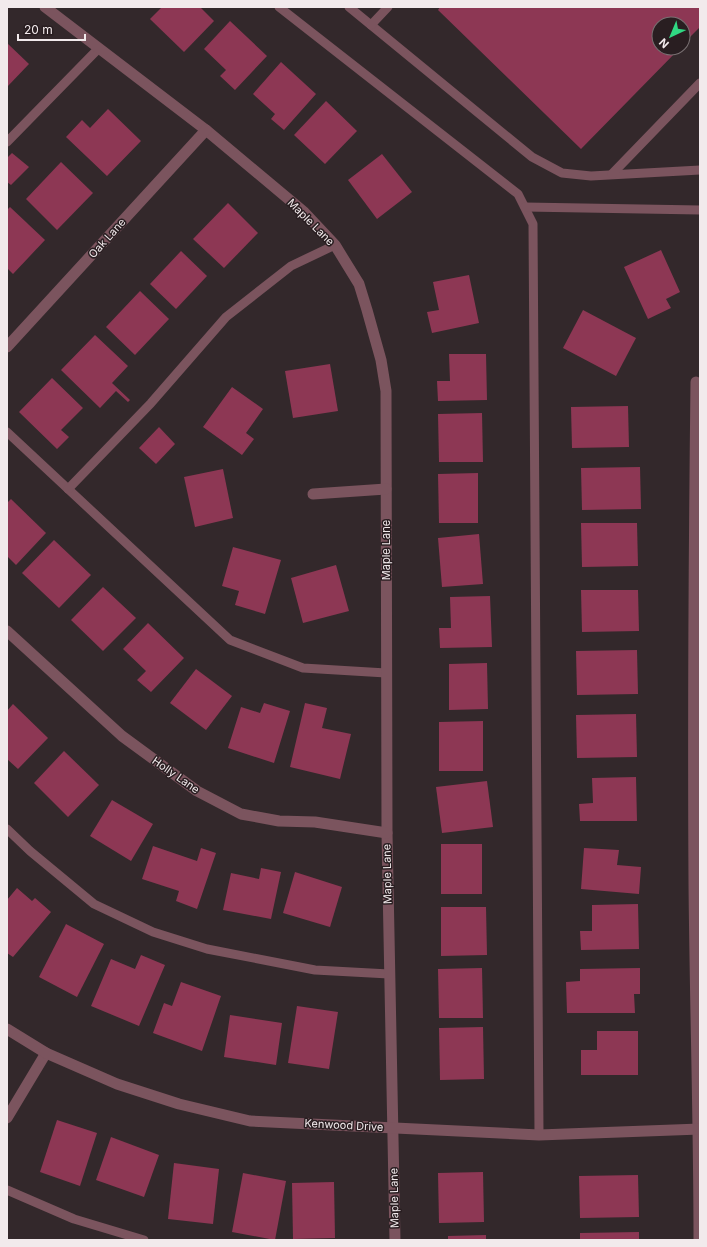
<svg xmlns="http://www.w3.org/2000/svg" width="707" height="1247" font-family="Inter,sans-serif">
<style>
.building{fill:#8d3754}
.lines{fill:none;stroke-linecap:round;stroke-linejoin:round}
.service{stroke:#7b545e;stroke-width:9}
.minor{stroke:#7b545e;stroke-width:11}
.tertiary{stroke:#7b545e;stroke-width:11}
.labels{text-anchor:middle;stroke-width:3;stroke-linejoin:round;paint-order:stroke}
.street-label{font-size:11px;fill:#f2eaec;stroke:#291e21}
</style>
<rect width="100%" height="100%" fill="#33282b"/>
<g class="building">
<polygon points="162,7 200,7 214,21 184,52 150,19"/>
<polygon points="440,7 700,7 700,27 683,44 683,24 659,24 659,48 680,48 581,149 438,10"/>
<polygon points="230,21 267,56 235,90 220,76 226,70 204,49"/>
<polygon points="7,43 29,64 7,87"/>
<polygon points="281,62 316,94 284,130 271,119 275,114 253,94"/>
<polygon points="326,101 357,131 325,164 294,135"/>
<polygon points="108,109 141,141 107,176 66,137 82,120 90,128"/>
<polygon points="12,153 29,167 11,185 7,182 7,158"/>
<polygon points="382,154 412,192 377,219 348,180"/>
<polygon points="61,162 93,193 57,230 26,199"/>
<polygon points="228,203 258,233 224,268 193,239"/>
<polygon points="10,207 45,240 13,274 7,268 7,210"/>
<polygon points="661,250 680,292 666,299 671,308 648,319 624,267"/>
<polygon points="181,251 207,276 176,309 150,284"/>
<polygon points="469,275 479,323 432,333 427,312 439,310 433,282"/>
<polygon points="140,291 169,319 135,355 106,327"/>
<polygon points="583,310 636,338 616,376 563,348"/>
<polygon points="95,335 128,366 112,383 130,400 128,402 116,391 100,408 61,370"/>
<polygon points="449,354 486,354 487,400 438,401 437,381 450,381"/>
<polygon points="330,364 338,411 293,418 285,371"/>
<polygon points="52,378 83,408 61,430 69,437 57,449 19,412"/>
<polygon points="232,387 263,409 246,433 254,439 242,455 203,427"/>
<polygon points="628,406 629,447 572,448 571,407"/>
<polygon points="482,413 483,462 439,462 438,414"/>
<polygon points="159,427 175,444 156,464 139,448"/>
<polygon points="640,467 641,509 582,510 581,468"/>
<polygon points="223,469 233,518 195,527 184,477"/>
<polygon points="478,473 478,523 439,523 438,474"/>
<polygon points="11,499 46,533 16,565 7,556 7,503"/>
<polygon points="581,523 637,523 638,566 582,567"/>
<polygon points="479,534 483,584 442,587 438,538"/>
<polygon points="54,540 91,575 59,608 22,573"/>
<polygon points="233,547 281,560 265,614 235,605 239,591 222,586"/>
<polygon points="336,565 349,611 303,623 291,578"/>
<polygon points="103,587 136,618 103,651 71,620"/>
<polygon points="581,590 638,590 639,631 582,632"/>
<polygon points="490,596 492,647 440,648 439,628 451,628 450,597"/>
<polygon points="148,623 184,658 151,692 137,680 146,671 123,649"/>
<polygon points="637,650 638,694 577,695 576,651"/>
<polygon points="487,663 488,709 449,710 449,664"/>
<polygon points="196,669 232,696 206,730 170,703"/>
<polygon points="264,703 290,711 274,763 228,748 241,707 260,713"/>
<polygon points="305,703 327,708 322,728 351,734 340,779 290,767"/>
<polygon points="13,704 48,738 18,769 7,759 7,711"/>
<polygon points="636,714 637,757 577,758 576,715"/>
<polygon points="483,721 483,771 439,771 439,722"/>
<polygon points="64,751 99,785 68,817 34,783"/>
<polygon points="636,777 637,821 580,821 579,804 593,803 592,778"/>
<polygon points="487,781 493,827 442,833 436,787"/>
<polygon points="112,800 153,824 131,861 90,836"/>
<rect x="441" y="844" width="41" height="50"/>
<polygon points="153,846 197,861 201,848 216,853 197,909 176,901 179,891 142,879"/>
<polygon points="584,848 619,850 617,865 641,867 639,894 581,889"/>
<polygon points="261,868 281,872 271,919 223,910 231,873 259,879"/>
<polygon points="295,872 342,887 330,927 283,913"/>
<polygon points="17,888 32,901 35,898 51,912 13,957 7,953 7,900"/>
<polygon points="638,904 639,949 581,950 580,931 592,931 592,905"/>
<polygon points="441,907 486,907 487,955 441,956"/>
<polygon points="66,924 104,944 77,997 39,977"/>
<polygon points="141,955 165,965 139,1026 91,1006 111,959 135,969"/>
<polygon points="482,968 483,1018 439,1018 438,969"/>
<polygon points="640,968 640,994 634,994 635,1013 567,1013 566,982 580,981 580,969"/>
<polygon points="181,982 221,996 202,1051 153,1033 164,1003 172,1006"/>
<polygon points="297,1006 338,1012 329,1069 288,1063"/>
<polygon points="230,1015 282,1023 276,1065 224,1057"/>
<polygon points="483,1027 484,1079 440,1080 439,1028"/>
<polygon points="597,1031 638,1031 638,1075 581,1075 581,1050 597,1050"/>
<polygon points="57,1120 97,1133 80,1186 40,1172"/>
<polygon points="111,1137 159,1155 144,1197 96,1180"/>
<polygon points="174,1163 219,1169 213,1224 168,1219"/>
<polygon points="483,1172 484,1222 439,1223 438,1173"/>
<polygon points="243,1173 286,1181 275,1240 232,1232"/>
<polygon points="638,1175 639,1217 580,1218 579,1176"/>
<polygon points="334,1182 335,1238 293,1239 292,1183"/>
<polygon points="639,1232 639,1240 580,1240 580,1233"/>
<polygon points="486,1235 486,1240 448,1240 448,1236"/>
</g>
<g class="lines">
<g class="service">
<polyline points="279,7 518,194 533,224 539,1135"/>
<polyline points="349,7 532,157 562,173 591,176 700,170"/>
<polyline points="371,25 388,7"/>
<polyline points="7,142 99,48"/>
<polyline points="612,174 700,83"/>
<polyline points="525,207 700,210"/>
<polyline points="7,432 230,640 303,668 386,673"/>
<polyline points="68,489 151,403 226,317 291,266 335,245"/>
<polyline points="7,829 30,851 94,904 153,932 207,949 315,970 389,974"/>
<polyline points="7,1190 74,1219 144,1240"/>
</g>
<g class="minor">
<polyline points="45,7 206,130 304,212 335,245 359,284 367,310 381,360 386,391 387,833 395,1240"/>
<polyline points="7,347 206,130"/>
<path d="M696 382C694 549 693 715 694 882 695 1001 699 1121 699 1240"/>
<polyline points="313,494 386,489"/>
<polyline points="7,631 122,736 197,791 241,814 279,821 315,822 387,833"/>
<polyline points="7,1118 46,1053"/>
</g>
<polyline class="tertiary" points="7,1029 46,1053 117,1084 179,1104 250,1121 539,1135 700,1129"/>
</g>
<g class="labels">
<g class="street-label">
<text transform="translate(311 222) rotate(45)" y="4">Maple Lane</text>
<text transform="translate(107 238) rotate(-48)" y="4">Oak Lane</text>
<text transform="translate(386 550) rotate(-90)" y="4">Maple Lane</text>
<text transform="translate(176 775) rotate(35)" y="4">Holly Lane</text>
<text transform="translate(387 874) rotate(-91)" y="4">Maple Lane</text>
<text transform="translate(344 1125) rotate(3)" y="4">Kenwood Drive</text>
<text transform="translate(394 1198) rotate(-91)" y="4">Maple Lane</text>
</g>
</g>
<rect width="707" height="1247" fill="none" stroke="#f2eaec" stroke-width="16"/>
<g transform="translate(671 36) rotate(224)"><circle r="19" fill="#291e21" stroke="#797072"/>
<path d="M0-3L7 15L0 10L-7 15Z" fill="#30d883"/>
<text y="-6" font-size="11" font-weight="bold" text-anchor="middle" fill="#f2eaec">N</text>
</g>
<path d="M18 34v6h67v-6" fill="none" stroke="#f2eaec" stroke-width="2"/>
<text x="24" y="34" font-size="12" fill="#f2eaec" stroke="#291e21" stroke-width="3" paint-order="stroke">20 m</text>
</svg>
